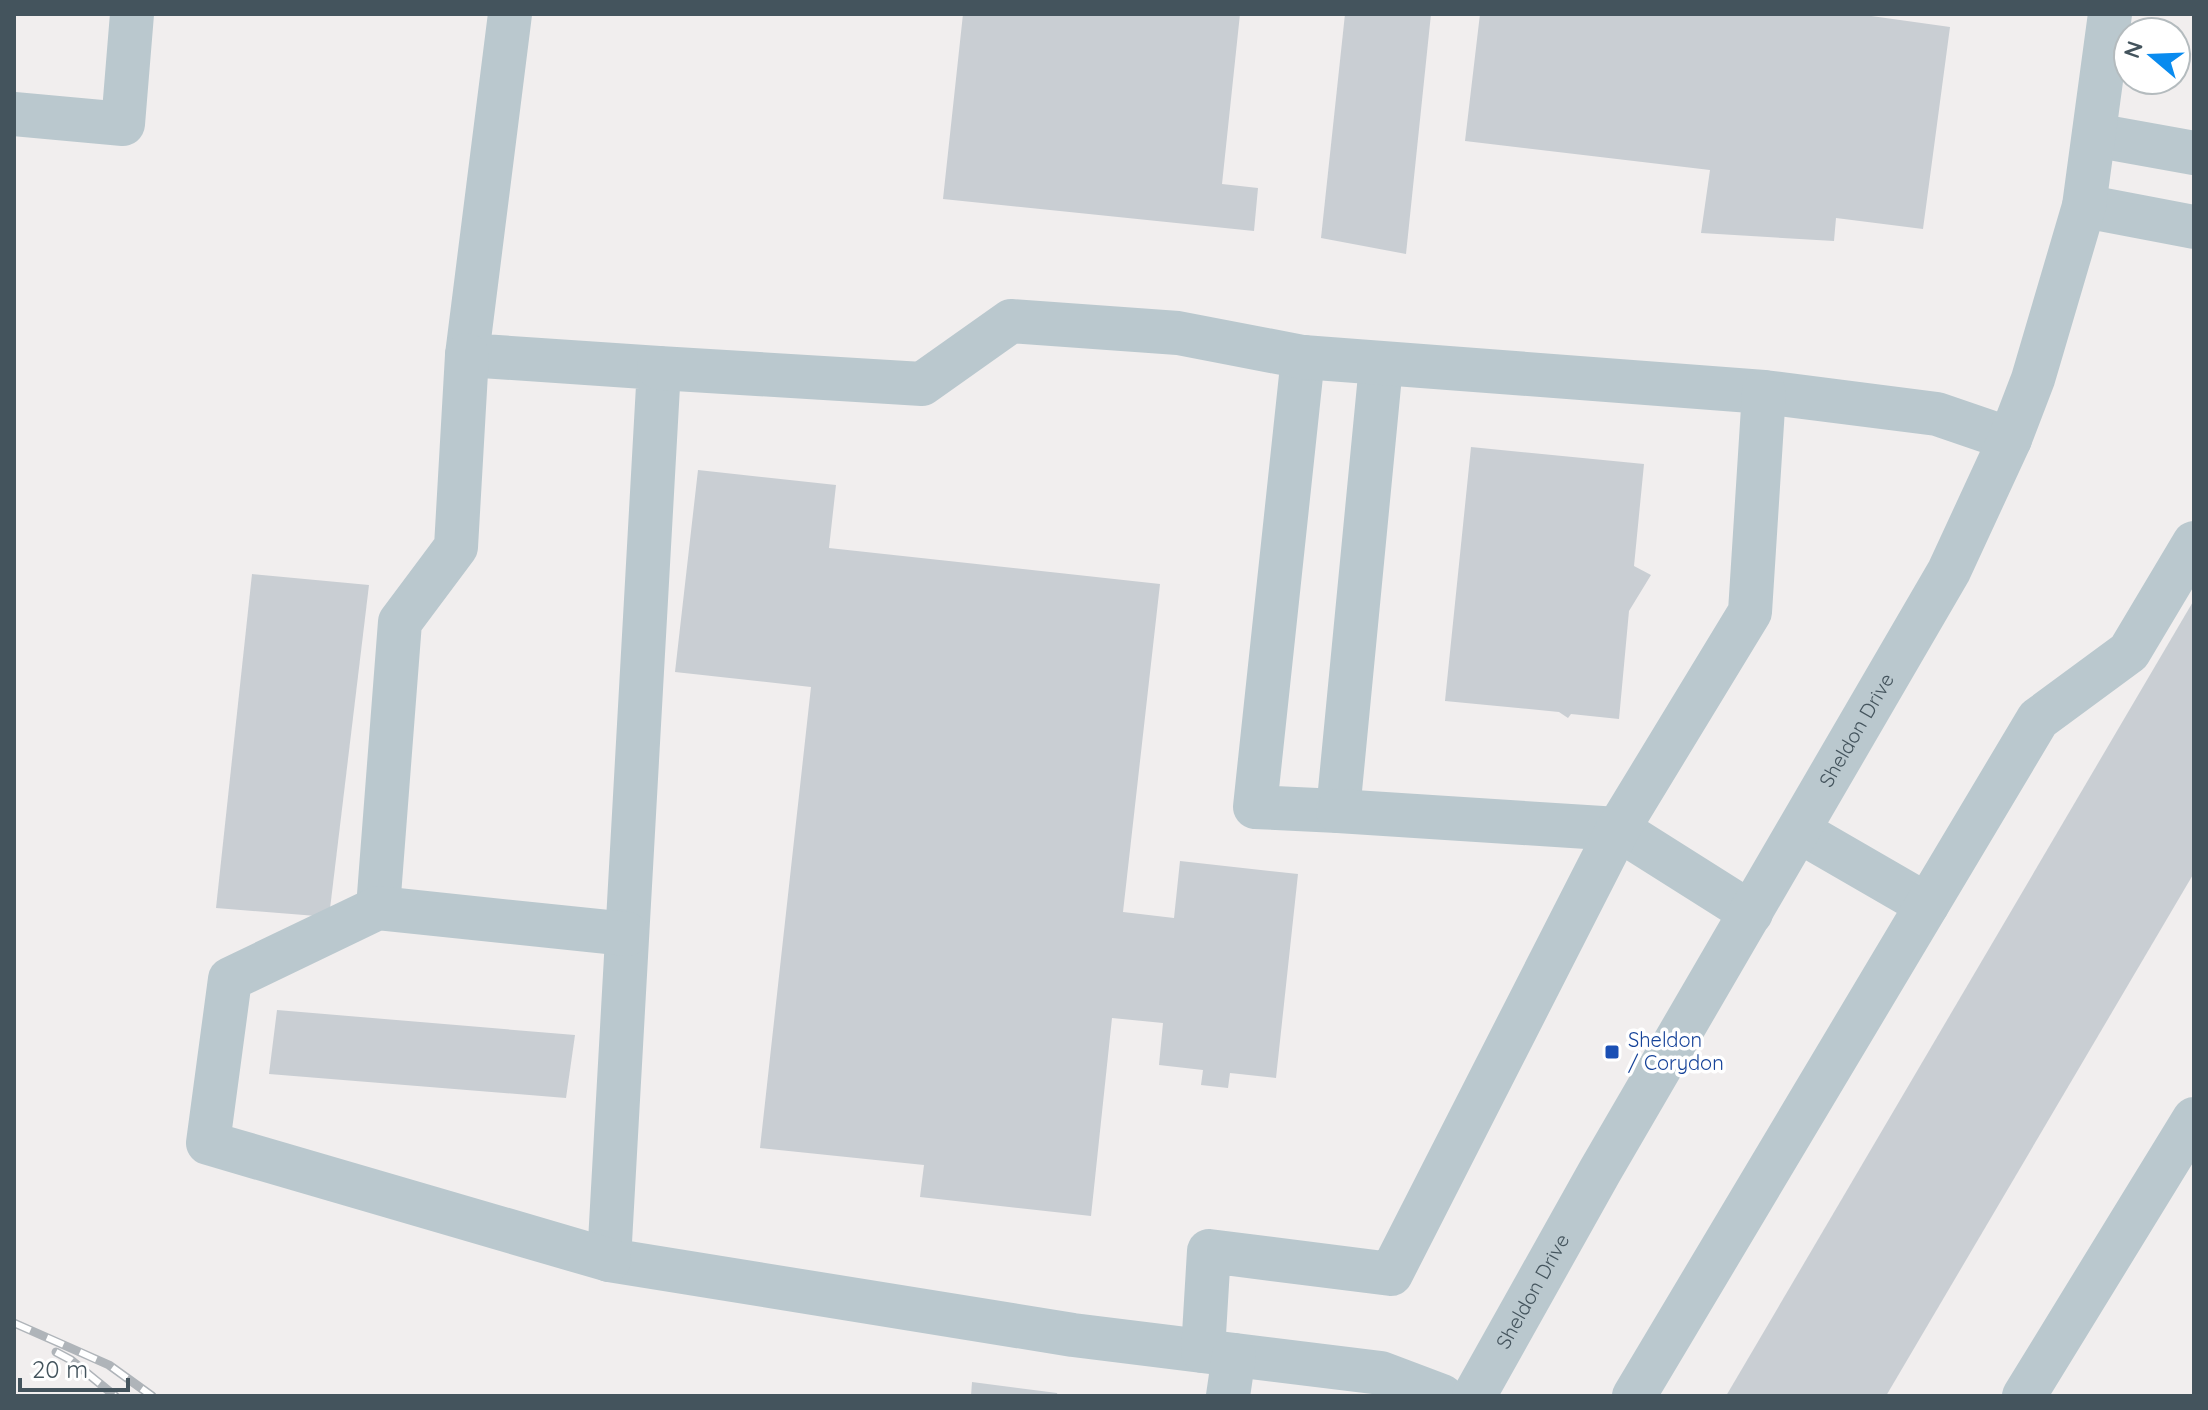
<svg xmlns="http://www.w3.org/2000/svg" width="2208" height="1410" font-family="Quicksand,sans-serif">
<style>
.building{fill:#c9ced3}
.lines{fill:none;stroke-linecap:round;stroke-linejoin:round}
.minor{stroke:#bac8ce;stroke-width:44}
.rail-casing{stroke:#afb4b9;stroke-width:9}
.rail{stroke:#fff;stroke-width:6;stroke-dasharray:18;stroke-linecap:butt}
.transit-dot{fill:#1a4fb4;stroke:#fff;stroke-width:3}
.labels{text-anchor:middle;stroke-width:7;stroke-linejoin:round;paint-order:stroke}
.street-label{font-size:20px;fill:#44545d;stroke:#fff}
.transit-label{font-size:20px;fill:#164399;stroke:#fff;text-anchor:start}
</style>
<rect width="100%" height="100%" fill="#f1eeee"/>
<g class="building">
<polygon points="963,14 1240,14 1222,184 1258,188 1254,231 943,199"/>
<polygon points="1345,14 1431,14 1406,254 1321,238"/>
<polygon points="1480,14 1857,14 1950,27 1923,229 1836,218 1834,241 1701,233 1710,170 1465,141"/>
<polygon points="1471,447 1644,464 1634,566 1651,575 1629,611 1619,719 1571,714 1568,718 1559,712 1445,701"/>
<polygon points="698,470 836,485 829,548 1160,584 1123,912 1174,918 1180,861 1298,874 1276,1078 1230,1073 1228,1088 1201,1085 1203,1070 1159,1065 1163,1023 1112,1018 1091,1216 920,1197 924,1165 760,1148 811,687 675,672"/>
<polygon points="252,574 369,585 329,917 216,908"/>
<polygon points="2194,600 2194,873 1886,1396 1726,1396"/>
<polygon points="277,1010 575,1035 566,1098 269,1074"/>
<polygon points="972,1382 1057,1393 1058,1396 971,1396"/>
</g>
<g class="lines">
<g class="minor">
<polyline points="510,14 467,355 659,368 609,1260 1073,1335 1381,1373 1442,1396"/>
<polyline points="14,114 123,124 132,14"/>
<polyline points="2094,135 2194,153"/>
<polyline points="2084,206 2194,227"/>
<polyline points="1303,357 1255,807 1338,811 1381,365"/>
<polyline points="659,368 922,384 1011,321 1178,333 1303,357 1764,392 1937,414 2010,439"/>
<polyline points="1338,811 1618,829 1751,913"/>
<polyline points="1799,831 1927,905"/>
<polyline points="378,908 400,622 456,547 467,355"/>
<polyline points="609,1260 208,1143 230,979 378,908 627,934"/>
<polyline points="1203,1351 1209,1251 1391,1274 1618,829 1750,612 1764,392"/>
<polyline points="1228,1396 1234,1355"/>
<path id="s1" d="M1474 1396 1600 1171 1949 571 2010 439 2033 379 2084 206 2110 14"/>
<polyline points="1634,1396 2038,719 2129,652 2194,543"/>
<polyline points="2024,1396 2194,1119"/>
</g>
<defs>
<g id="rail">
<polyline points="14,1323 109,1365 152,1396"/>
<polyline points="56,1352 71,1360 115,1396"/>
</g>
</defs>
<use href="#rail" class="rail-casing"/>
<use href="#rail" class="rail"/>
</g>
<rect class="transit-dot" x="1604" y="1044" width="16" height="16" rx="4"/>
<g class="labels">
<g class="street-label">
<text dy="7" stroke="none"><textPath href="#s1" startOffset="768">Sheldon Drive</textPath></text>
<text dy="7" stroke="none"><textPath href="#s1" startOffset="120">Sheldon Drive</textPath></text>
</g>
<g class="transit-label">
<text x="1628" y="1047">Sheldon<tspan x="1628" dy="23">/ Corydon</tspan></text>
</g>
</g>
<rect width="2208" height="1410" fill="none" stroke="#44545d" stroke-width="32"/>
<g transform="translate(2152 56) rotate(289)"><circle r="38" fill="#ffffff" stroke="#b4bbbe" stroke-width="2"/>
<path d="M0-6L14 30L0 20L-14 30Z" fill="#098bef"/>
<text y="-12" font-size="22" font-weight="bold" text-anchor="middle" fill="#44545d">N</text>
</g>
<path d="M20 1378v12h108v-12" fill="none" stroke="#44545d" stroke-width="4"/>
<text x="32" y="1378" font-size="24" fill="#44545d" stroke="#ffffff" stroke-width="6" paint-order="stroke">20 m</text>
</svg>
